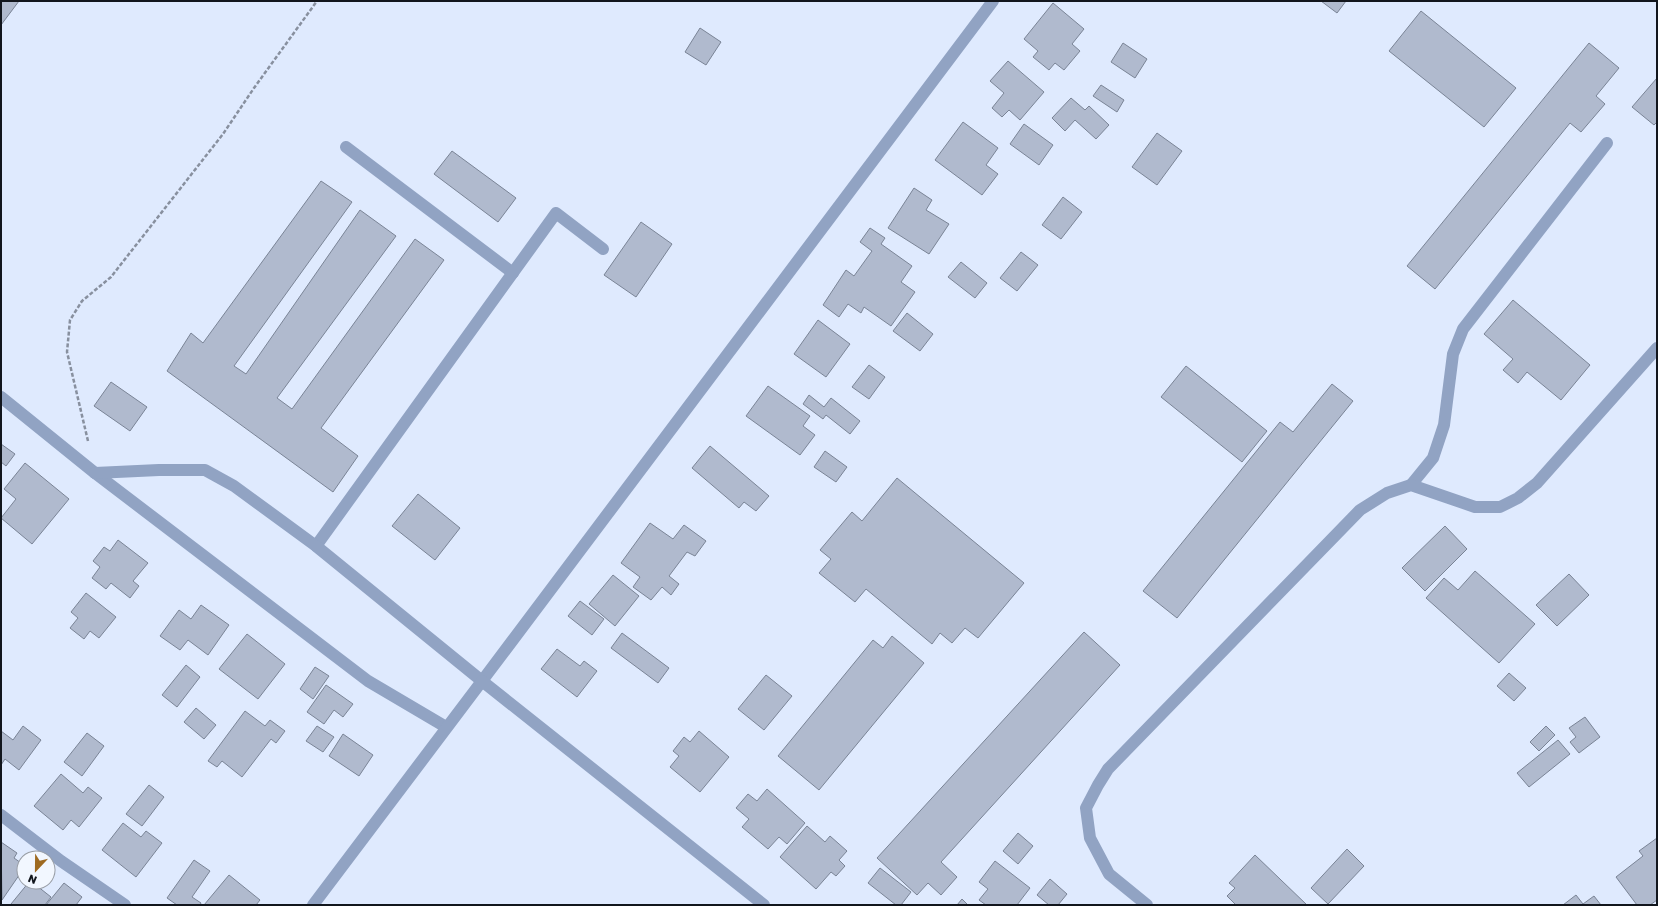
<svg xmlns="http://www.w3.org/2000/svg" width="1658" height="906" font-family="'Golos Text',sans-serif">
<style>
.building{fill:#b0bace;stroke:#7a8496}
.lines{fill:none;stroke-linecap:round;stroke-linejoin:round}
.path{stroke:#88909f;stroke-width:2.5;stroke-dasharray:4 2;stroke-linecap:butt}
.service{stroke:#91a3c3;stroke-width:12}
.minor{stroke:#91a3c3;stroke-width:12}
</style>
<rect width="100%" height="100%" fill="#dfeafe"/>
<g class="building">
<polygon points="1,1 19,1 1,25"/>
<polygon points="1321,1 1346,1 1337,13"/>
<polygon points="1053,3 1084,29 1072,44 1080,51 1064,70 1055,63 1049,70 1033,57 1038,51 1024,39"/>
<polygon points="1421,11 1516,88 1484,127 1389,51"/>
<polygon points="700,28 721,42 706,65 685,52"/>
<polygon points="1123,43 1147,59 1135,78 1111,62"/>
<polygon points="1589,43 1619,68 1596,96 1605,104 1581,132 1570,123 1435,289 1407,266"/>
<polygon points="1008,61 1044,92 1020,120 1009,110 1002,117 992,108 1004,93 990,81"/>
<polygon points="1657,78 1657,122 1654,125 1632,107"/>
<polygon points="1101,85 1124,100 1117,112 1093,96"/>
<polygon points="1071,98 1085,110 1089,106 1109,125 1096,139 1075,120 1065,131 1052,118"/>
<polygon points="963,122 998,148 986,165 998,174 982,195 935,160"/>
<polygon points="1024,124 1053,145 1039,165 1010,144"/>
<polygon points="1157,133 1182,151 1157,185 1132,167"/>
<polygon points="452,151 516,198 498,222 434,174"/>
<polygon points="321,181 352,202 234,366 246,374 360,210 396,236 277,398 292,409 415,239 444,260 321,428 358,456 333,492 167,371 191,333 203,343"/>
<polygon points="914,188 932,200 926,210 949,224 929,254 888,228"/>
<polygon points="1063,197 1082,212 1061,239 1042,225"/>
<polygon points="641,222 672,244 636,297 604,275"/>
<polygon points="870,228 885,238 881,244 912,266 901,282 915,292 891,326 864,307 861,313 848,304 839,317 823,305 846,270 854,276 872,251 860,242"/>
<polygon points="1021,252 1038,265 1017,291 1000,278"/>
<polygon points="961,262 987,283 975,298 948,277"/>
<polygon points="1513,300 1590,365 1561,400 1527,372 1518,383 1503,370 1513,359 1484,334"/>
<polygon points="907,313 933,334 920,351 893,331"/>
<polygon points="818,320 850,344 826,377 794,354"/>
<polygon points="869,365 885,377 869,399 852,387"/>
<polygon points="1186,366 1267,431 1242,462 1161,397"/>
<polygon points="111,382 147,407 130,431 94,406"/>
<polygon points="1332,384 1353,401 1177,618 1143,591 1280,422 1293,432"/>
<polygon points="768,386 810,416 803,426 815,435 800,455 746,416"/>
<polygon points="809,395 824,407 831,398 860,421 850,434 826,415 823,419 803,404"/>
<polygon points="1,444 15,454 6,466 1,462"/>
<polygon points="710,446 769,496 756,511 744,502 739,508 692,468"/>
<polygon points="825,451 847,467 836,482 814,467"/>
<polygon points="25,463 69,499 32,544 1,518 16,499 4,489"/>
<polygon points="897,478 1024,583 978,638 965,628 952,643 940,633 932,644 866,589 855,602 819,573 831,559 820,550 852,512 862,521"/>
<polygon points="418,494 460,528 435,560 392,526"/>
<polygon points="650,523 673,539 684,525 706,541 695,556 687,552 669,576 679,584 671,595 662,587 651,600 633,587 640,577 621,563"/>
<polygon points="1445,526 1467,549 1425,591 1402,568"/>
<polygon points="118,540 148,563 133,581 139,586 130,598 111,583 106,589 92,578 100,567 93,561 104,547 110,551"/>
<polygon points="1475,571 1535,624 1499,663 1426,598 1444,578 1458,590"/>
<polygon points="1569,574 1589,595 1557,626 1536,605"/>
<polygon points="613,575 639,596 615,626 589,604"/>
<polygon points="86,593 116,617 99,638 90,631 84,639 70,628 78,618 71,612"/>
<polygon points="580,601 604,619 592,635 568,616"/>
<polygon points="201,605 229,625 208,655 188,640 180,650 160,636 179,610 191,619"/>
<polygon points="1084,632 1120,665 941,862 957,877 941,895 928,883 917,895 877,858"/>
<polygon points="622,633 669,668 658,683 611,648"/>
<polygon points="247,634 285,664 258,699 219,669"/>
<polygon points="892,636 924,663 819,790 778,756 873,640 883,648"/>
<polygon points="557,649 580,666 584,661 597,671 577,697 541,669"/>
<polygon points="186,665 200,677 177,707 162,695"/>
<polygon points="315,667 329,676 313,699 300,689"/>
<polygon points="1509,673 1526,688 1514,701 1497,686"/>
<polygon points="766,675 792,696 764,730 738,709"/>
<polygon points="326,685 353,704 343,717 334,710 324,724 307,712"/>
<polygon points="196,708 216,725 204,739 184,722"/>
<polygon points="245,711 265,726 270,720 285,731 276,743 271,739 242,777 222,761 217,767 208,761"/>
<polygon points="1585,717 1600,737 1579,753 1570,742 1576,737 1569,728"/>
<polygon points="23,726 41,740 19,770 5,759 1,765 1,731 13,740"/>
<polygon points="317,726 334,737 323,752 306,741"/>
<polygon points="1546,726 1555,735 1539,751 1530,742"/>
<polygon points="699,731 729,757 700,792 670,767 679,756 673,751 684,737 690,742"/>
<polygon points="87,733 104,746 82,776 64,762"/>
<polygon points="343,734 373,755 359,776 329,756"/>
<polygon points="1558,740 1570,754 1529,787 1517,773"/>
<polygon points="61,774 83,793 88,787 102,798 79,827 71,820 63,830 34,806"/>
<polygon points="149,785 164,797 142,826 126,814"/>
<polygon points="767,789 805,823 787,844 779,837 768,849 742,827 749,819 736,808 748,794 757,801"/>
<polygon points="123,823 141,837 146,831 162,843 136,877 102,850"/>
<polygon points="807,826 825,842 830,836 847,851 839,860 845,866 836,876 831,872 816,889 780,857"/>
<polygon points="1018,833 1033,846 1018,864 1003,851"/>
<polygon points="1657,838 1657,900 1650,905 1637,905 1616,877 1643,856 1639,851"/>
<polygon points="1,842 17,853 14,858 24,865 24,868 2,900"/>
<polygon points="1347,849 1364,866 1328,904 1311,888"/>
<polygon points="1255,855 1307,905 1236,905 1227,896 1235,888 1229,883"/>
<polygon points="194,860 210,871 192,897 201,903 200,905 177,905 167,898"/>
<polygon points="995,861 1030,888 1017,905 986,905 979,900 988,889 979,882"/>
<polygon points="880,868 911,892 901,905 896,905 868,883"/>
<polygon points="229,875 260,900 256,905 204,905"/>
<polygon points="1050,879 1067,894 1058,905 1049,905 1037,895"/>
<polygon points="29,882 32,882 51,897 45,905 13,905 11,904"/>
<polygon points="64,883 82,897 76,905 46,905"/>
<polygon points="1576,895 1583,904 1594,896 1601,905 1563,905"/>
<polygon points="962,899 968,905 957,905"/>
</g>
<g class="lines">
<polyline class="path" points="88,441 67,352 70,320 82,301 111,277 223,134 254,88 317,1"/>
<g class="service">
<polyline points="346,147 513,273"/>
<polyline points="1411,485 1433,458 1444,425 1453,354 1463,329 1607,143"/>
<polyline points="316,546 556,213 603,249"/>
</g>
<g class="minor">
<polyline points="1,397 95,473 368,681 446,727"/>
<polyline points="95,473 159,470 205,470 234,486 316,546 482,681 993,1"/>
<polyline points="1,815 61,861 125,905"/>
<polyline points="313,905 482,681 764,905"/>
<polyline points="1147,905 1109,874 1090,838 1086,808 1098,785 1108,769 1360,510 1387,493 1411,485 1475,507 1500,507 1518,498 1537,483 1657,348"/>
</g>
</g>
<rect width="1658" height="906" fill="none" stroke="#12161d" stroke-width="4"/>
<g transform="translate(36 870) rotate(202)"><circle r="19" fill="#f2f7ff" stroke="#989da5"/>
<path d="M0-3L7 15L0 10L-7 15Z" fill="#9e6a21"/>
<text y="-6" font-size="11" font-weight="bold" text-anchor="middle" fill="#12161d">N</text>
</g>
</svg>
